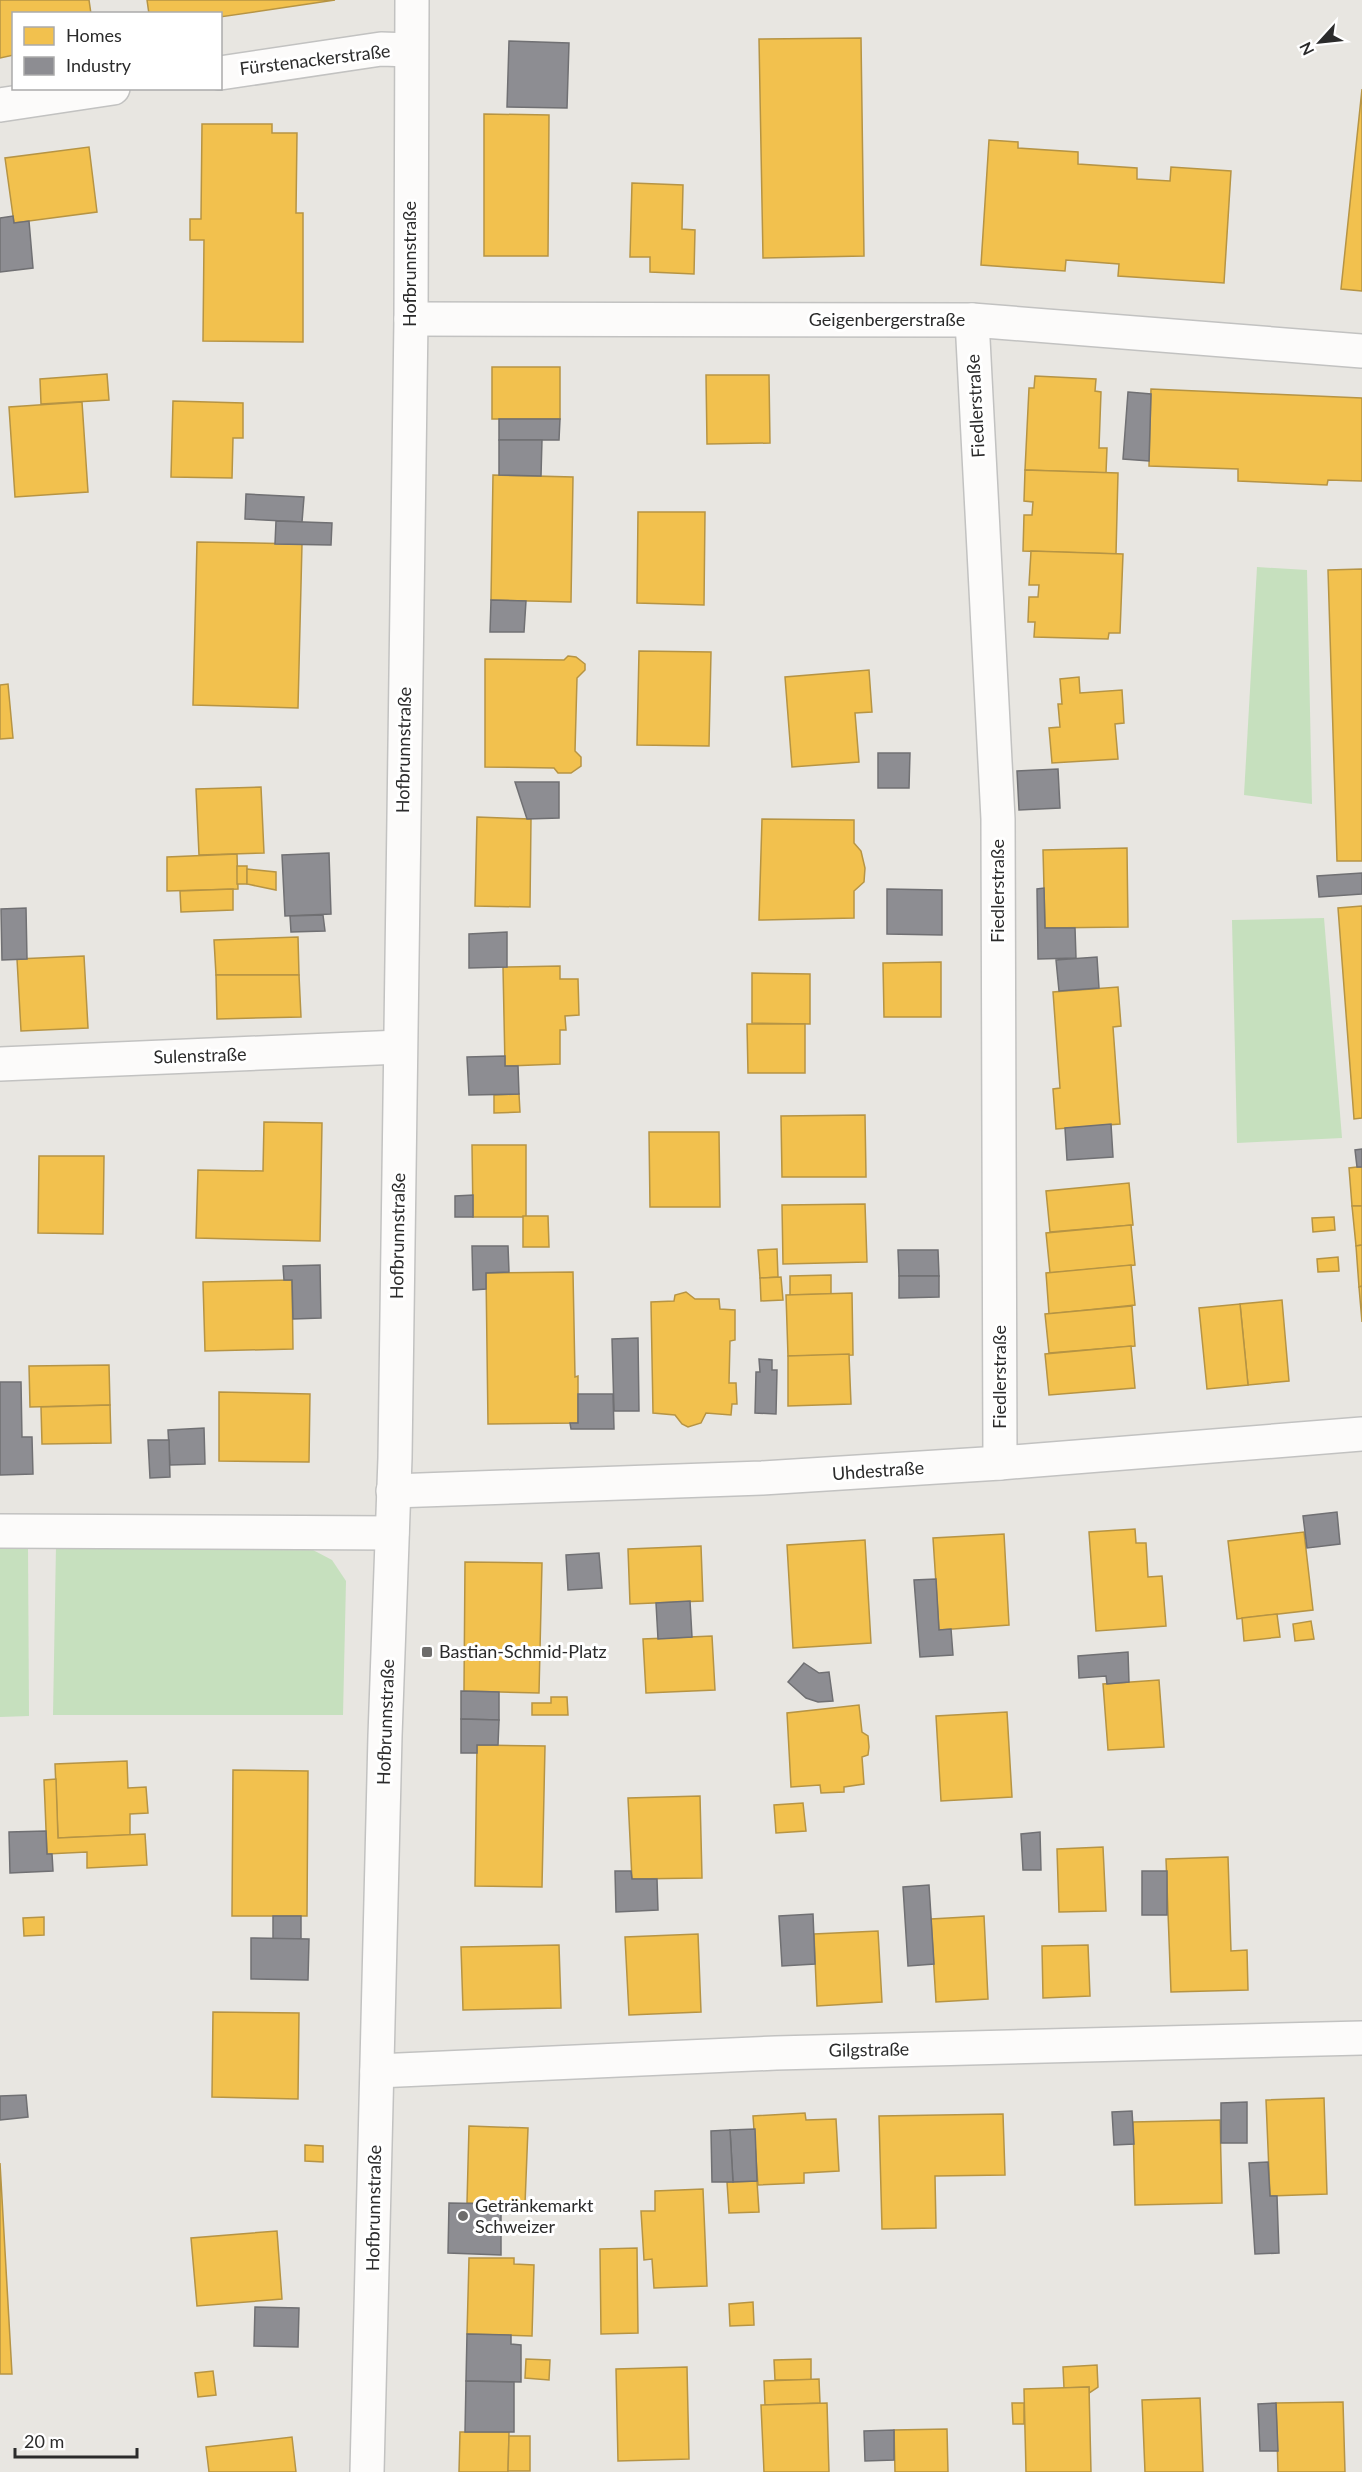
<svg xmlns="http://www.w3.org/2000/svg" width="1362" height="2472" font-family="Lato,sans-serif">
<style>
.green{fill:#c6e0be}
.homes{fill:#f2c14e;stroke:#b69444;stroke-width:1.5}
.industry{fill:#8d8d92;stroke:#707073;stroke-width:1.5}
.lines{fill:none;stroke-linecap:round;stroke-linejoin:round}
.minor-casing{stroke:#c2c2c1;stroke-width:36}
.minor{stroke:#fcfbfa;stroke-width:33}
.poi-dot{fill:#6d6c6b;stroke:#fff;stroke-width:2}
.labels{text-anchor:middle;stroke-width:6;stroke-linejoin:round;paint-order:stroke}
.street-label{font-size:18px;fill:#2b2b2b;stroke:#fff}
.poi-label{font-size:18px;fill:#2b2b2b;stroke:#fff;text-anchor:start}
</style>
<rect width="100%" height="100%" fill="#e8e6e1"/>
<g class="green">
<polygon points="1257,567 1307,570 1312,804 1244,795"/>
<polygon points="1324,918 1342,1138 1237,1143 1232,920"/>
<polygon points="56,1546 313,1550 332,1560 346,1581 343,1715 53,1715"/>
<polygon points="28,1547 29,1716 0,1717 0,1548"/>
</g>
<g class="homes">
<polygon points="0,0 89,0 91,14 14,14 14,55 0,58"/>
<polygon points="147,0 335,0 220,17 220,14 149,14"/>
<polygon points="861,38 864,256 763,258 759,39"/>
<polygon points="1362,89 1362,291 1341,289"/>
<polygon points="484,114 549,115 548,256 484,256"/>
<polygon points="202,124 272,124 272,133 297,133 296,213 303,213 303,342 203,341 204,240 190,240 190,219 201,219"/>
<polygon points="989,140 1018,142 1018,148 1078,152 1078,164 1137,168 1137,179 1170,181 1171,167 1231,171 1224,283 1118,276 1119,264 1066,260 1065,271 981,265"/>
<polygon points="89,147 97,212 14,223 5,158"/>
<polygon points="632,183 683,185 682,229 695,230 694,274 650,272 650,257 630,257"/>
<rect x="492" y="367" width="68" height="52"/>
<polygon points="107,374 109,400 41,404 40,379"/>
<polygon points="706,375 769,375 770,443 707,444"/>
<polygon points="1035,376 1096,379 1095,391 1101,392 1099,448 1107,448 1106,473 1025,470 1029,388 1034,388"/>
<polygon points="1151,389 1362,398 1362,481 1328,480 1327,485 1238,481 1238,469 1149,466"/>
<polygon points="173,401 243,403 243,438 233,438 232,478 171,477"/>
<polygon points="82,402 88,492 15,497 9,407"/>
<polygon points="1025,470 1118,473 1116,554 1023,551 1024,515 1032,515 1033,502 1024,501"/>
<polygon points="493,475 573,477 571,602 491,600"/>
<polygon points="638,512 705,512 704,605 637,603"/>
<polygon points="197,542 302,544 298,708 193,705"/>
<polygon points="1031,551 1123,554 1120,633 1109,633 1108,639 1034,637 1035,622 1028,622 1029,597 1038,597 1039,585 1029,585"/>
<polygon points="1362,569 1362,861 1337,861 1328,570"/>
<polygon points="639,651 711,652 709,746 637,745"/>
<polygon points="568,656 576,657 585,664 585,670 577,678 575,751 581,757 581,766 571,773 558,773 554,768 485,767 485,659 564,660"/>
<polygon points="869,670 872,712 855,713 859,762 792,767 785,677"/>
<polygon points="1079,677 1080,693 1122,690 1124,723 1115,724 1118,759 1052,763 1049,728 1060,727 1058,704 1062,704 1060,679"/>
<polygon points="8,684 13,738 0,739 0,685"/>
<polygon points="261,787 264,853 199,855 196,789"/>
<polygon points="477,817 531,819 530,907 475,906"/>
<polygon points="762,819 854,820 854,843 861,851 865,868 864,882 854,891 854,918 759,920"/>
<polygon points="1127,848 1128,927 1045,928 1043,850"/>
<polygon points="237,854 238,889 167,891 167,857"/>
<rect x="237" y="866" width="10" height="18"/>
<polygon points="247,869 276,872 276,890 247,884"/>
<polygon points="233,889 233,910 181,912 180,891"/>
<polygon points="1362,906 1362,1118 1354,1119 1338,908"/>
<polygon points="298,937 299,975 216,975 214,940"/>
<polygon points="84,956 88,1028 21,1031 17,959"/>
<polygon points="941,962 941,1017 884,1017 883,963"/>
<polygon points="560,966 560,979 578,979 579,1015 565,1016 566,1030 560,1030 560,1064 505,1066 503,967"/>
<polygon points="752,973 810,974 810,1024 752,1023"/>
<polygon points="216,975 299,975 301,1017 217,1019"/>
<polygon points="1118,987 1121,1026 1113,1027 1120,1124 1056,1129 1053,1089 1060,1088 1053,992"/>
<polygon points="747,1024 805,1024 805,1073 748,1073"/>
<polygon points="519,1094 520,1112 494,1113 494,1095"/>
<polygon points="865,1115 866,1177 782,1177 781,1116"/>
<polygon points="264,1122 322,1123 320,1241 196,1238 198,1170 263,1171"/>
<polygon points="649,1132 719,1132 720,1207 650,1207"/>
<polygon points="472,1145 526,1145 526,1217 473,1217"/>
<polygon points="39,1156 104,1156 103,1234 38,1233"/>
<polygon points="1357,1167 1362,1167 1362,1206 1352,1206 1349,1168"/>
<polygon points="1129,1183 1133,1225 1050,1232 1046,1191"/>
<polygon points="865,1204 867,1262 783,1264 782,1205"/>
<polygon points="1352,1206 1362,1206 1362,1245 1356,1246"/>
<polygon points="523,1216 548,1216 549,1247 523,1247"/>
<polygon points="1334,1217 1335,1230 1313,1232 1312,1218"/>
<polygon points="1131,1225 1135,1265 1050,1273 1046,1233"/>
<polygon points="1362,1245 1362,1286 1359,1287 1356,1246"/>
<polygon points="777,1249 778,1277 760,1278 758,1250"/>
<polygon points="1338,1257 1339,1271 1318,1272 1317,1259"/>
<polygon points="1131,1265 1135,1305 1049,1314 1046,1273"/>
<polygon points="573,1272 575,1377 578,1376 578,1423 488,1424 486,1273"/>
<polygon points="831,1275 831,1294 790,1295 790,1276"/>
<polygon points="781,1277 783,1300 761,1301 760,1278"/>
<polygon points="292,1280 293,1349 205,1351 203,1282"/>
<polygon points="1362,1286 1362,1322 1359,1287"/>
<polygon points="686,1292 695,1299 719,1299 720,1309 735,1310 735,1340 730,1341 729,1383 736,1383 737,1404 732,1404 731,1415 706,1413 701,1423 688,1427 682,1424 675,1415 653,1413 651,1302 674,1301 675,1295"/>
<polygon points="852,1293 853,1355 788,1356 786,1295"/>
<polygon points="1282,1300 1289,1381 1248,1385 1240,1304"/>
<polygon points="1240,1304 1248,1385 1207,1389 1199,1308"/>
<polygon points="1132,1306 1135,1346 1049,1353 1045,1314"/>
<polygon points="1131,1346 1135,1388 1049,1395 1045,1354"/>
<polygon points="849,1354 851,1404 788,1406 788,1356"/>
<polygon points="109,1365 110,1405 30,1407 29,1366"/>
<polygon points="219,1392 310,1394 309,1462 219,1461"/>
<polygon points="110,1405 111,1443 42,1444 41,1407"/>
<polygon points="1135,1529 1136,1543 1146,1543 1148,1577 1162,1576 1166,1626 1096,1631 1089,1532"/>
<polygon points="1304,1532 1313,1610 1237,1619 1228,1541"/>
<polygon points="1004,1534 1009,1625 939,1630 933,1538"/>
<polygon points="865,1540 871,1643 793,1648 787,1545"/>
<polygon points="701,1546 703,1601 630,1604 628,1549"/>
<polygon points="465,1562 542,1563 539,1693 464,1691"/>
<polygon points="1277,1614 1280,1637 1244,1641 1242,1618"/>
<polygon points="1311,1621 1314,1639 1295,1641 1293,1624"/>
<polygon points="712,1636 715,1690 646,1693 643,1639"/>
<polygon points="1159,1680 1164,1747 1108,1750 1103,1684"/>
<polygon points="551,1697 567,1697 568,1715 532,1715 532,1703 551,1703"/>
<polygon points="859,1705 862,1732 868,1736 869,1747 868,1755 862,1757 864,1784 844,1787 844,1792 821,1793 820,1785 791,1787 787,1713"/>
<polygon points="1007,1712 1012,1797 941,1801 936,1716"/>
<polygon points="477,1745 545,1746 542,1887 475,1886"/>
<polygon points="127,1761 128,1788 146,1787 148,1813 130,1814 130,1835 58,1838 55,1764"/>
<polygon points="233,1770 308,1771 307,1916 232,1916"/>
<polygon points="56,1779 58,1838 145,1834 147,1865 87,1868 87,1852 47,1854 44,1780"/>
<polygon points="700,1796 702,1878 632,1879 628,1798"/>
<polygon points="803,1803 806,1831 776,1833 774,1805"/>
<polygon points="1103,1847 1106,1911 1059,1912 1057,1849"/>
<polygon points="1228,1857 1231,1951 1247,1950 1248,1990 1171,1992 1166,1859"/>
<polygon points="984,1916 988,1999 936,2002 931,1919"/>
<polygon points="44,1917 44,1935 24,1936 23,1918"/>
<polygon points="878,1931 882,2002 817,2006 814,1934"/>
<polygon points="698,1934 701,2012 629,2015 625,1937"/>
<polygon points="559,1945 561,2008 463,2010 461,1947"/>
<polygon points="1088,1945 1090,1996 1043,1998 1042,1946"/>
<polygon points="213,2012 299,2013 298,2099 212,2097"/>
<polygon points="1324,2098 1327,2194 1270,2196 1266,2100"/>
<polygon points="805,2113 806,2120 836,2119 839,2171 804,2173 804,2183 758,2185 753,2116"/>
<polygon points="1003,2114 1005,2175 935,2176 936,2228 882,2229 879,2116"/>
<polygon points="1220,2120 1222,2203 1135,2205 1133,2122"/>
<polygon points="469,2126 528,2128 525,2204 467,2203"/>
<polygon points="305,2145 323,2146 323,2162 305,2161"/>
<polygon points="0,2163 12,2374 0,2374"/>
<polygon points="757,2181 759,2212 729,2213 727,2182"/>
<polygon points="703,2189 707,2286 654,2288 652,2259 644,2260 641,2211 655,2211 655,2191"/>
<polygon points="277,2231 282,2299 197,2306 191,2238"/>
<polygon points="637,2248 638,2333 601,2334 600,2249"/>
<polygon points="469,2258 514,2258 514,2264 534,2265 532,2336 467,2334"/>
<polygon points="753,2302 754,2325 730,2326 729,2304"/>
<polygon points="526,2359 550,2360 549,2380 525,2378"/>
<polygon points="811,2359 811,2380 775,2380 774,2360"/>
<polygon points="1097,2365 1098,2387 1089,2393 1089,2387 1064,2388 1063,2367"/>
<polygon points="687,2367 689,2459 618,2461 616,2369"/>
<polygon points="213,2371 216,2395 198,2397 195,2373"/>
<polygon points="819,2379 820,2403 765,2405 764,2381"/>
<polygon points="1089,2387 1091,2472 1026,2472 1024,2389"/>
<polygon points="1200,2398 1203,2472 1145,2472 1142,2400"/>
<polygon points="1343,2402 1345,2472 1278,2472 1276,2403"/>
<polygon points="827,2403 829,2472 764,2472 761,2405"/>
<polygon points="1012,2403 1024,2403 1024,2424 1013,2424"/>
<polygon points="947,2429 948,2472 895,2472 894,2430"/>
<polygon points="460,2432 509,2432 508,2472 459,2472"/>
<polygon points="509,2436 530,2436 530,2471 508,2471"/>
<polygon points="292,2437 296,2472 209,2472 206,2447"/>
</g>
<g class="industry">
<polygon points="509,41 569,43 567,108 507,107"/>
<polygon points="13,216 14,223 29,221 33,268 0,272 0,218"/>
<polygon points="1128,392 1151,394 1149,461 1123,459"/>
<polygon points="499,419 560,419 559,440 499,440"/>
<polygon points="499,440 542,440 541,476 499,475"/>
<polygon points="246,494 304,497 302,522 245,519"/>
<polygon points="276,521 332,523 331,545 275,544"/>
<polygon points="491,600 526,601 524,632 490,632"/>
<polygon points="878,753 910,753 909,788 878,788"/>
<polygon points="1058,769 1060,808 1019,810 1017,771"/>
<polygon points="515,782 559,782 559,818 527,819"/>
<polygon points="329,853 331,914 285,916 282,855"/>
<polygon points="1362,873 1362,894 1319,897 1317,876"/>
<polygon points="1044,888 1045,928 1075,928 1076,958 1038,959 1037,889"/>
<polygon points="887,889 942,890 942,935 887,934"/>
<polygon points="26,908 27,959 2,960 1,909"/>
<polygon points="323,915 325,931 291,932 290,916"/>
<polygon points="507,932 507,967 469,968 469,934"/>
<polygon points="1097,957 1099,988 1059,991 1056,960"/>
<polygon points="505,1056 505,1066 518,1066 519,1094 469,1095 467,1057"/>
<polygon points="1111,1124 1113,1157 1067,1160 1065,1128"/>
<polygon points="1362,1149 1362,1167 1357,1167 1355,1150"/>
<polygon points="473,1195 473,1217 455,1217 455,1196"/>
<polygon points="472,1246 508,1246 509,1272 486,1273 486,1289 473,1290"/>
<polygon points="898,1250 938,1250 939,1276 899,1276"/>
<polygon points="320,1265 321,1318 293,1319 292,1280 284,1280 283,1266"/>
<polygon points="899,1276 939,1276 939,1297 899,1298"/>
<polygon points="638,1338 639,1411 614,1411 612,1339"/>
<polygon points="759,1359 772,1360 772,1370 777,1370 776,1414 755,1413 756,1372 760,1372"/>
<polygon points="0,1382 21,1382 22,1437 32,1437 33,1474 0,1475"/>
<polygon points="578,1394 613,1394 614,1429 571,1429 570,1423 578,1423"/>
<polygon points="204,1428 205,1464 170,1465 168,1430"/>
<polygon points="148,1440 169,1440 170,1477 150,1478"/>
<polygon points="1337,1512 1340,1544 1307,1548 1303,1516"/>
<polygon points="599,1553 602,1588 568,1590 566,1555"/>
<polygon points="936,1579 939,1630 951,1629 953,1655 920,1657 914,1580"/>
<polygon points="690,1601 692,1637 658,1639 656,1603"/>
<polygon points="1128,1652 1129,1682 1107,1684 1106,1676 1079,1678 1078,1656"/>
<polygon points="804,1663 819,1673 829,1672 833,1701 818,1702 806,1698 788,1682"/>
<polygon points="461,1691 499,1692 499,1720 461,1719"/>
<polygon points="461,1719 499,1720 498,1745 477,1745 477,1753 461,1753"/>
<polygon points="46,1831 47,1854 52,1854 53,1871 10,1873 9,1832"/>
<polygon points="1040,1832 1041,1870 1023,1870 1021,1834"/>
<polygon points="615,1871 631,1871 632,1879 657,1879 658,1910 616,1912"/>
<rect x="1142" y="1871" width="25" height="44"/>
<polygon points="929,1885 934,1964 908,1966 903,1887"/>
<polygon points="813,1914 815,1964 782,1966 779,1916"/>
<rect x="273" y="1916" width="28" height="23"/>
<polygon points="251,1938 309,1939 308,1980 251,1979"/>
<polygon points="26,2095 28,2117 0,2120 0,2096"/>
<polygon points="1247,2102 1247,2143 1221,2143 1221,2103"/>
<polygon points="1132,2111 1134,2144 1114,2145 1112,2112"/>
<polygon points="755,2129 757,2181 733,2182 730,2130"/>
<polygon points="730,2130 733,2182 712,2182 711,2131"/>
<polygon points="1268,2162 1270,2196 1277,2196 1279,2253 1255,2254 1249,2163"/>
<polygon points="449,2203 501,2204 501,2255 448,2253"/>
<polygon points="255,2307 299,2308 298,2347 254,2346"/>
<polygon points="467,2334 511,2335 511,2344 521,2345 521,2382 466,2381"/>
<polygon points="466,2381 514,2382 514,2432 465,2432"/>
<polygon points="1276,2403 1278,2451 1260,2451 1258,2404"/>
<polygon points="894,2430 894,2460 865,2461 864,2431"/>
</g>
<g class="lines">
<defs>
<g id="minor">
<polyline points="220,73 381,49 411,50"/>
<polyline points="0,105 113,88"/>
<polyline points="411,319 972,320 1362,351"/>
<polyline points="972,320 998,819 1000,1463"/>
<polyline points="0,1064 400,1047"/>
<polyline points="393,1491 762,1478 1000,1463 1362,1434"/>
<polyline points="0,1531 392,1533"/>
<polyline points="377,2071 776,2053 1362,2038"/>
<polyline points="367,2472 385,1736 395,1458 411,319 412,0"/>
</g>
</defs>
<use href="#minor" class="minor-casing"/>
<use href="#minor" class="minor"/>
</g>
<g class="poi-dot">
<rect x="421" y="1646" width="12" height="12" rx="3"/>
<circle cx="463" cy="2216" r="6"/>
</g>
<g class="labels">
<g class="street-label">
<text transform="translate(315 60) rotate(-7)" y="6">Fürstenackerstraße</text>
<text transform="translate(410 264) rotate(-90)" y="6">Hofbrunnstraße</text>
<text x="887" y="326">Geigenbergerstraße</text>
<text transform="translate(976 406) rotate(-93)" y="6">Fiedlerstraße</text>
<text transform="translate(404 750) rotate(-89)" y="6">Hofbrunnstraße</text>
<text transform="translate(998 891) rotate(-90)" y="6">Fiedlerstraße</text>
<text transform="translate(200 1056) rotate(-2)" y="6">Sulenstraße</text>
<text transform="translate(398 1236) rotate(-89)" y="6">Hofbrunnstraße</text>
<text transform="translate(1000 1377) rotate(-90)" y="6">Fiedlerstraße</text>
<text transform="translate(878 1471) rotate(-4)" y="6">Uhdestraße</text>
<text transform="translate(386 1722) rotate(-88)" y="6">Hofbrunnstraße</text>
<text transform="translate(869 2050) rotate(-1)" y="6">Gilgstraße</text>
<text transform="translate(374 2208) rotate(-89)" y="6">Hofbrunnstraße</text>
</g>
<g class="poi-label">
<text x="439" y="1658">Bastian-Schmid-Platz</text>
<text x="475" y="2212">Getränkemarkt<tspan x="475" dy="21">Schweizer</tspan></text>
</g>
</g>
<rect x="12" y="12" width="210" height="78" fill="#ffffff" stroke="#aaaaaa" stroke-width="1.5"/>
<rect x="24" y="27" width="30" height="18" fill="#f2c14e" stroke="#aaaaaa" stroke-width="1.5"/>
<text x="66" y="42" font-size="18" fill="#2b2b2b">Homes</text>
<rect x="24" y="57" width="30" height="18" fill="#8d8d92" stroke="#aaaaaa" stroke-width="1.5"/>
<text x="66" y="72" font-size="18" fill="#2b2b2b">Industry</text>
<g transform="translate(1320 42) rotate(243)" stroke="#ffffff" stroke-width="4.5" paint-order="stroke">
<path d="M0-4.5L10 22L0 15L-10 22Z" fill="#2b2b2b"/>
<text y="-9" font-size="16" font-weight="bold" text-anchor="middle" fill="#2b2b2b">N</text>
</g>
<path d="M15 2448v9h122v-9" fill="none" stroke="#2b2b2b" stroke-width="3"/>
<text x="24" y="2448" font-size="18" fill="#2b2b2b" stroke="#ffffff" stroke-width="4.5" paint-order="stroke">20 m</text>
</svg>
